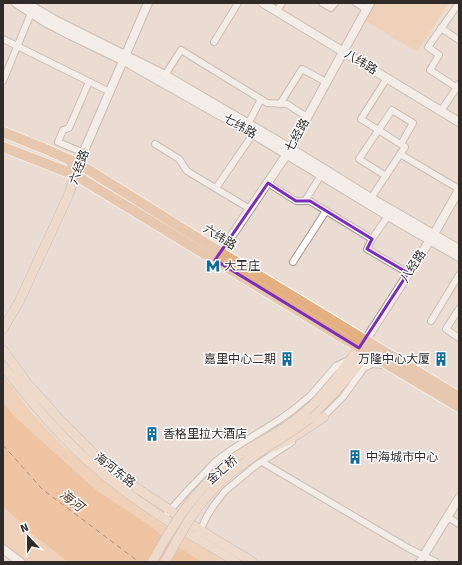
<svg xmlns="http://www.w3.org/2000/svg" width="462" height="565" font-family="Signika,'Noto Sans SC',sans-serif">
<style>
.green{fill:#f7c198}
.water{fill:#f4a669}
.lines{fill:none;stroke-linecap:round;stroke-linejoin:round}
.ferry{stroke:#533319;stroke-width:1;stroke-dasharray:5 4;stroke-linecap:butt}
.minor-casing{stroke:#a3978e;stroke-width:8}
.tertiary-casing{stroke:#a3978e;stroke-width:10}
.secondary-casing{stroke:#a3978e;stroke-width:10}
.primary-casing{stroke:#fff;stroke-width:12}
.minor{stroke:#fff;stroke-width:6}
.tertiary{stroke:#fff;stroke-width:8}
.secondary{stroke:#f2d7c0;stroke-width:9}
.primary{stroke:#e4b081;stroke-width:10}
.secondary-bridge-casing{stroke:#a3978e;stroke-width:10;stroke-linecap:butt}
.secondary-bridge{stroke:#f2d7c0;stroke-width:9}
.marked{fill:none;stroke:#7b2cbf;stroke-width:3;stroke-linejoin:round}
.labels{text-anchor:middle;stroke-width:3;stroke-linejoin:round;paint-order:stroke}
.street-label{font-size:12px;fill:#302b28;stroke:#fff}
.poi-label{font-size:12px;fill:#302b28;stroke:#fff;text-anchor:start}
.water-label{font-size:13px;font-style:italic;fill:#533319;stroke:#fff}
</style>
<rect width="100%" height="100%" fill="#eadcd3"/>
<g class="green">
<polygon points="374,3 449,3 417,52 364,20"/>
<polygon points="3,376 32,413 63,446 113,487 224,562 27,562 3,543"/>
</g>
<polygon class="water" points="3,402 15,417 96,490 152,527 162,536 201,562 68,562 34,535 3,506"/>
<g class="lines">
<polyline class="ferry" points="3,445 42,489 139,562"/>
<defs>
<g id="minor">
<polyline points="322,3 331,8 335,3"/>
<polyline points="356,3 366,9"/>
<polyline points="459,7 457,6 428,47 439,55 430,70 459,89"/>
<polyline points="277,11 282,3"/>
<polyline points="441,28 459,40"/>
<polyline points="3,39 110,92"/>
<polyline points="214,42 238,3"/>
<polyline points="165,75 181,50 267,103 287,104 307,117"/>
<polyline points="3,81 31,13"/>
<polyline points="280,104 302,69 326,82"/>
<polyline points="441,111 459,84"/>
<polyline points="248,124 261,99"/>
<polyline points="155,144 179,159 187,171 250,209"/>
<polyline points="84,153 58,142 63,130 69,128 89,82"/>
<polyline points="400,154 459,189"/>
<polyline points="386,176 359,159 392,110 413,123 401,144"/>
<polyline points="268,183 296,201 310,201 372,239 388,216"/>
<polyline points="216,188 253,134"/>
<polyline points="371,198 405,147 361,119 387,78"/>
<polyline points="305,201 321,175"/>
<polyline points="372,239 367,249 408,273"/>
<polyline points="293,262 326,211"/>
<polyline points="459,309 446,329 459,338"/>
<polyline points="431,321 459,275"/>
<polyline points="321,419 343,397 364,368 372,364 383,365"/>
<polyline points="262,462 408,548 436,562"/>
<polyline points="447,517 459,524"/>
<polyline points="164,518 170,510 189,489 215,462 231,450 279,420 293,410 311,395 336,366 349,360"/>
<polyline points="199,533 207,516 214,505 225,491 255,466 292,442"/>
<polyline points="419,562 424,555"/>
</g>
<g id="tertiary">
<polyline points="16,3 45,22 70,35 124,61 253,134 388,216 459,257"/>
<polyline points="26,3 53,19 165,75 290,148 371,198 459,249"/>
<polyline points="263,3 459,122"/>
<polyline points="81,158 148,3"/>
<polyline points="218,256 287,154 370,3"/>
<polyline points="365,341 434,234 459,190"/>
<polyline points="3,549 20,562"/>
<polyline points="424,555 459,498"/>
</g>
<g id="secondary">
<polyline points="3,329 19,302 69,194 75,175"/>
<polyline points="3,350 27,383 63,423 98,458 129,483 200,530 253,562"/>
<path d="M3 366C33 404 64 442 102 473 143 508 190 534 236 562"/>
<polyline points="317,401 335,380 363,343"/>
<polyline points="310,418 335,392 357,366 365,352 366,344"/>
<polyline points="268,449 289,440 324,417"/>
</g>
<g id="primary">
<polyline points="3,132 43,148 79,164 220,252 459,397"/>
<polyline points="3,147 75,175 331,331 459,407"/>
<polyline points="72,166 77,163 84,153"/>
</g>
</defs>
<use href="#minor" class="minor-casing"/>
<use href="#tertiary" class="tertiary-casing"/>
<use href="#secondary" class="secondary-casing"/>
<use href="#primary" class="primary-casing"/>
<use href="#minor" class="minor"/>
<use href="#tertiary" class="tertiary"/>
<use href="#secondary" class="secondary"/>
<use href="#primary" class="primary"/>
<defs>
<g id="secondary-bridge">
<path d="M152 562C175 521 198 485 236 457 253 445 274 436 291 423 300 417 308 409 317 401"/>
<path d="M165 562C178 539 190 515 208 495 218 483 231 472 244 463 265 447 289 435 310 418"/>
</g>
</defs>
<use href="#secondary-bridge" class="secondary-bridge-casing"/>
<use href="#secondary-bridge" class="secondary-bridge"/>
</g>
<path d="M0 0H462V565H0ZM268 183 296 201H310L372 239 367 249 408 273 359 348 215 260Z" fill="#eadcd3" fill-opacity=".55" fill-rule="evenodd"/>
<path class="marked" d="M268 183 296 201H310L372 239 367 249 408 273 359 348 215 260Z"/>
<defs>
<symbol id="metro-bare" viewBox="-9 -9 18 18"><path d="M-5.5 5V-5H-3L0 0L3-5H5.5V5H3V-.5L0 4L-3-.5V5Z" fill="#0c6c9a" stroke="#fff" stroke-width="2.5" paint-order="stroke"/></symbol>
<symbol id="building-bare" viewBox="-9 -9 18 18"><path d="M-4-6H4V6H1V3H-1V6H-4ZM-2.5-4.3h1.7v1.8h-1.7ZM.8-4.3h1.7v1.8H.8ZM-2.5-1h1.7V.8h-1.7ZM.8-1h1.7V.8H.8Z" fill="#0c6c9a" stroke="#fff" stroke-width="2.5" paint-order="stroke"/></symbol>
</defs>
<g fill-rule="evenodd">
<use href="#metro-bare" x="203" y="256" width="20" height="20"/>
<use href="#building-bare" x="277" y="349" width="20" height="20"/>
<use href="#building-bare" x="431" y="349" width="20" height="20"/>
<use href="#building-bare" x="142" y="424" width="20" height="20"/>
<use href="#building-bare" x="345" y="447" width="20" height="20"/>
</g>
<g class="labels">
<g class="street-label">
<text transform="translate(361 62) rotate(31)" y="4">八纬路</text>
<text transform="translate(240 126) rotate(30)" y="4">七纬路</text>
<text transform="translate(297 135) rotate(-61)" y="4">七经路</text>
<text transform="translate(79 167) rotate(-70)" y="4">六经路</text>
<text transform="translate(220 237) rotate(32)" y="4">六纬路</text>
<text transform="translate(413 266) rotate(-57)" y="4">八经路</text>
<text transform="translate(115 470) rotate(38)" y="4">海河东路</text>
<text transform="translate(222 470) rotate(-41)" y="4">金汇桥</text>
</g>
<g class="poi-label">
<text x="224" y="270">大王庄</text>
<text x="276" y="363" text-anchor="end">嘉里中心二期</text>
<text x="430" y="363" text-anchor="end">万隆中心大厦</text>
<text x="163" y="438">香格里拉大酒店</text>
<text x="366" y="461">中海城市中心</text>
</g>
<g class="water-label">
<text transform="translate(72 500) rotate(38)" y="5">海河</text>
</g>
</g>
<rect width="462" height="565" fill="none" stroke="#302b28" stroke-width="8"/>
<g transform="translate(28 537) rotate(338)" stroke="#ffffff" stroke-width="3" paint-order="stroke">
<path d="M0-3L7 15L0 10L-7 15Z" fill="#302b28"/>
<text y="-6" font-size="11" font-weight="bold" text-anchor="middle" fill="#302b28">N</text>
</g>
</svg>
